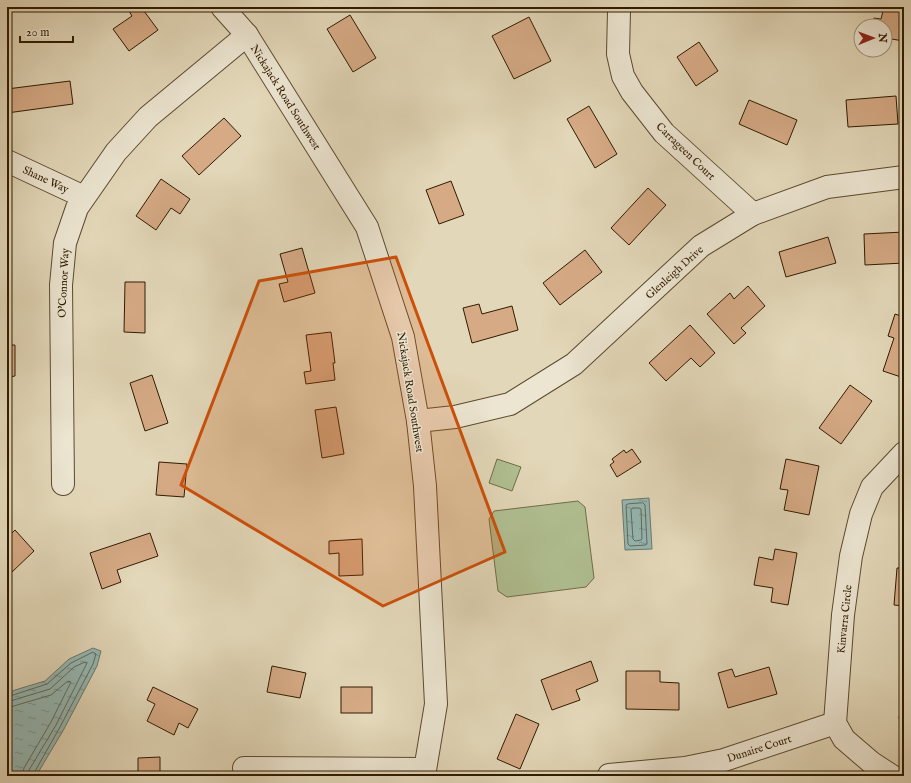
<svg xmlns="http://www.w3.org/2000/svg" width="911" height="783" font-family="'IM FELL English',serif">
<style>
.green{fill:#b0bf91;stroke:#706d48}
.water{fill:url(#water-ripples);stroke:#6d796c}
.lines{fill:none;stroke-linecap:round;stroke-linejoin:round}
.shore{stroke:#626a5a;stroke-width:1}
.building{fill:#d5aa85;stroke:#301b00}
.minor-casing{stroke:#5c4a2e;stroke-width:24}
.minor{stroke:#ece5d1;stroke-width:22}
.marked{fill:#cc500a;fill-opacity:0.2;stroke:#cc500a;stroke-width:3;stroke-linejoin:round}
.labels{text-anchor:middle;stroke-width:3;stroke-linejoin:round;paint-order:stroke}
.street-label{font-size:11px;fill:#301b00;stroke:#ece5d1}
</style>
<defs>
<pattern id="water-ripples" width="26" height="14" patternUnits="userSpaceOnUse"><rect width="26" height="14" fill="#95b8b4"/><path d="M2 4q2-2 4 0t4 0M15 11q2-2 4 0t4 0" fill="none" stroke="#7a9590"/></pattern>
</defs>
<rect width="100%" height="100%" fill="#e2d7b8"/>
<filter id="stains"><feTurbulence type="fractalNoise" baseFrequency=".005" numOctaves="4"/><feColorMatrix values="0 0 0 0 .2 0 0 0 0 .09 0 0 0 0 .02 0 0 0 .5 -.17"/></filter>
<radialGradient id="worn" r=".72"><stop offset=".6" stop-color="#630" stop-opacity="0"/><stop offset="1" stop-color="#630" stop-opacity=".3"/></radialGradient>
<g class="green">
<polygon points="497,459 521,467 512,491 489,483"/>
<polygon points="578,501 585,507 594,578 586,587 507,597 498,591 489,519 494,511"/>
</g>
<g class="water">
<polygon points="649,498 652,549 625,550 622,500"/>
<polygon points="93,648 101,651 97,666 64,729 36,776 7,776 7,694 15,690 45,681 69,659"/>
</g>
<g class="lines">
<g class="shore">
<polygon points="643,503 645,505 647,544 646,545 630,546 628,544 626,505 628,504"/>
<polygon points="633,508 639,508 641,509 642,539 641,540 635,541 633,539 631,510"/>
<polyline points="7,697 47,684 71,663 93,652 96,654 93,664 60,727 34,773 33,776"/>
<polyline points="7,702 50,689 74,667 85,662 87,663 56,725 29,770 28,776"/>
<polyline points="7,708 51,695 68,681 71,682 51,722 24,768 22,776"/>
</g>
</g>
<g class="building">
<polygon points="128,7 141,7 158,30 129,51 113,29 132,16 127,8"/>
<polygon points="884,7 904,7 904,41 885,38 885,26 873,26 874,18 881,19"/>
<polygon points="350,15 376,58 353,72 327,29"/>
<polygon points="529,17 551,61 514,79 492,36"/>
<polygon points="699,42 718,71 696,86 677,57"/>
<polygon points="70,81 73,104 7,113 7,89"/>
<polygon points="896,96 898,124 848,127 846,100"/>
<polygon points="749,100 797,120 787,145 739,124"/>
<polygon points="589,106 617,154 595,168 567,119"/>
<polygon points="224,118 241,136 199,175 182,156"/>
<polygon points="161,179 190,199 180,214 171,208 156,230 136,216"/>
<polygon points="451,181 464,215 439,224 426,190"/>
<polygon points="648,188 666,205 629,245 611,228"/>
<polygon points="904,232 904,263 865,265 864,234"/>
<polygon points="828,237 836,263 786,277 779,252"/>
<polygon points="302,248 315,293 284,302 279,284 288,282 280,254"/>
<polygon points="585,250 602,272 560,305 543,283"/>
<polygon points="125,282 145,282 145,333 124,332"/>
<polygon points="748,286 765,306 741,328 746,333 734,344 707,314 730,293 734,299"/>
<polygon points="479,304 482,314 512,306 518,330 472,343 463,308"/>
<polygon points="895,314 904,317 904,378 883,371 894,338 888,336"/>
<polygon points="690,325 715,353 700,367 691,358 666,381 649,363"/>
<polygon points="331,332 335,363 333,363 335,380 306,384 304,372 311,371 306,335"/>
<polygon points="7,345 15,345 15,376 9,377 9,394 7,394"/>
<polygon points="152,375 168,423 145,431 130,383"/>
<polygon points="850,385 872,401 841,444 819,428"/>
<polygon points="336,407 344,454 322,458 315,410"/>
<polygon points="632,449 641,462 617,477 610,465 614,462 612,459 624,450 626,453"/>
<polygon points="786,459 819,466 809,515 784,510 788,490 780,489"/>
<polygon points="159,462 187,464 184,497 156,495"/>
<polygon points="15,530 34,551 12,572 7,566 7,538"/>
<polygon points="150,533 158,556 117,570 121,582 102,589 90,553"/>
<polygon points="362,539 363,575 339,576 339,553 329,554 329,541"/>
<polygon points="775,549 797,553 788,605 771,602 773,588 754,585 759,557 773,560"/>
<polygon points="897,568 904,568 904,606 894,605"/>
<polygon points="591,661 598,681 576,690 580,700 552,710 541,680"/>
<polygon points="272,666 306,673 300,698 267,692"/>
<polygon points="769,667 777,694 728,708 718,673 732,669 735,677"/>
<polygon points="626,671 660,671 660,682 679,683 679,710 626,709"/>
<polygon points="153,687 198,709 188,728 179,723 174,735 147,721 155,704 147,700"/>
<rect x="341" y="687" width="31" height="26"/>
<polygon points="902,692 904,692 904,720 899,719"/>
<polygon points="516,714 539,724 520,769 497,759"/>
<polygon points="160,757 160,776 138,776 138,758"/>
</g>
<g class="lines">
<defs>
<g id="minor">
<polyline points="222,7 247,35 367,227 403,337 418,421 425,486 436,704 424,776"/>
<polyline points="619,11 618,54 623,76 632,92 664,133 753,214"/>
<polyline points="7,161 84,197"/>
<polyline points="418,421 455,417 510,404 574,364 701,246 753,214 827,187 904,177"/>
<polyline points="63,484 61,285 65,243 77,208 116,152 148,117 247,35"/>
<polyline points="244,768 425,769"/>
<polyline points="609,775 685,768 724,760 835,723"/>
<polyline points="892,776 872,763 844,739 835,723 843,615 851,556 861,514 872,487 904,453"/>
</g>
</defs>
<use href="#minor" class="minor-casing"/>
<use href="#minor" class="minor"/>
</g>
<path class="marked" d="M396 257 505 552 383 606 181 485 259 281Z"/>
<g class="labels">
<g class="street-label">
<text transform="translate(286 97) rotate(58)" y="4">Nickajack Road Southwest</text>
<text transform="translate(686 151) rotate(44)" y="4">Carrageen Court</text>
<text transform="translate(46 179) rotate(25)" y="4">Shane Way</text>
<text transform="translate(674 272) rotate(-42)" y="4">Glenleigh Drive</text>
<text transform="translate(63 283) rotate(-87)" y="4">O'Connor Way</text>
<text transform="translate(411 392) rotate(81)" y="4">Nickajack Road Southwest</text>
<text transform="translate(844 619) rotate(-84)" y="4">Kinvarra Circle</text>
<text transform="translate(759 748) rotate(-18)" y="4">Dunaire Court</text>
</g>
</g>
<rect width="911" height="783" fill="none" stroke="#e2d7b8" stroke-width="24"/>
<rect x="8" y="8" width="895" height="767" fill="none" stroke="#301b00" stroke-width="2"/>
<rect x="12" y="12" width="887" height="759" fill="none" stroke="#301b00"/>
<g transform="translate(873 38) rotate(89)"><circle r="19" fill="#ece5d1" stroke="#a1947d"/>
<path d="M0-3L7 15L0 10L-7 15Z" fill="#8f2418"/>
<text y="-6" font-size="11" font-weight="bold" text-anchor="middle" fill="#301b00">N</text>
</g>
<path d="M20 36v6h53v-6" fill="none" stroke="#301b00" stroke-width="2"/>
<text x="26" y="36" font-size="12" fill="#301b00" stroke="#ece5d1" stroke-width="3" paint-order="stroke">20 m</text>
<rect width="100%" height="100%" filter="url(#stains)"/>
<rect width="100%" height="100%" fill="url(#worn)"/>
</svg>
